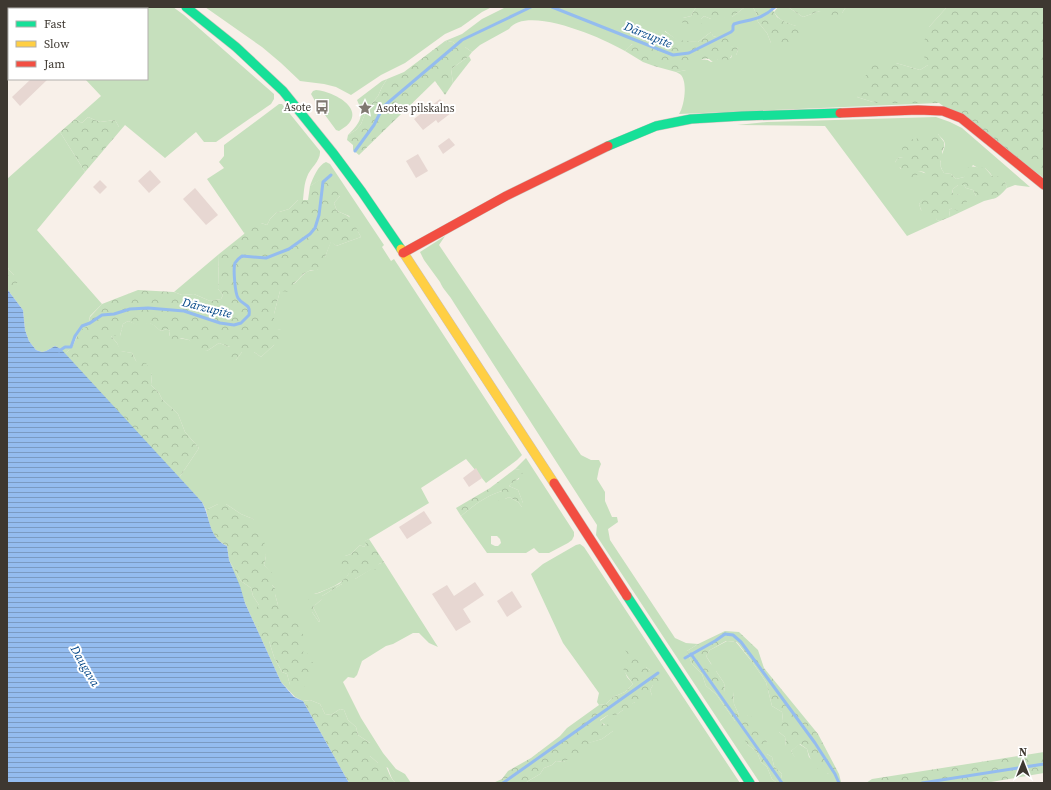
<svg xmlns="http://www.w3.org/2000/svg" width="1051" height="790" font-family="'Source Serif 4',serif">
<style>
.green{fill:#c6e0bd;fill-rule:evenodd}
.forest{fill:url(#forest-crowns)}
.water{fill:url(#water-rules)}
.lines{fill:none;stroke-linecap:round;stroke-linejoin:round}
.stream{stroke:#94bcef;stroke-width:3}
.building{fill:#e7d7d2}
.fast-casing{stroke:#c9c2bb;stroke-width:10}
.slow-casing{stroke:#c9c2bb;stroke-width:10}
.jam-casing{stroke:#c9c2bb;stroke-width:10}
.fast{stroke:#16e098;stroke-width:9}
.slow{stroke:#ffcf43;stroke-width:9}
.jam{stroke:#f24e42;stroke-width:9}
.labels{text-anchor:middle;stroke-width:4;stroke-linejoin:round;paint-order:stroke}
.poi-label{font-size:11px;fill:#3e3831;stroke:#fff;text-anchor:end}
.water-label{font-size:12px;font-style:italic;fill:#024587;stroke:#fff}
</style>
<defs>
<pattern id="forest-crowns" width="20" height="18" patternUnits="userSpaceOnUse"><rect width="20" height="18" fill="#c6e0bd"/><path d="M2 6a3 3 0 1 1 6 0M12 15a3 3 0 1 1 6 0" fill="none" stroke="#abc1a3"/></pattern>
<pattern id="water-rules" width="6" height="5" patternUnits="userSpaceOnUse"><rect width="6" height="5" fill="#94bcef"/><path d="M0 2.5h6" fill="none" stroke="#7a9ac2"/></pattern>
</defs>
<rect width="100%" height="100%" fill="#f8f0e9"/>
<g class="green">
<polygon points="23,7 60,7 58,9 22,9"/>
<polygon points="94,7 173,7 184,15 274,94 274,99 271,104 216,142 204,142 196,132 165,158 125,125 119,132 119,127 115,120 100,122 88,117 82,123 75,119 101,96 85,79 147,79 147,9 98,9"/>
<polygon points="205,7 492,7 482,12 461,27 445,34 405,63 381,75 351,95 336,87 324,84 300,81 281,63 262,47"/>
<path d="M506 7H696L691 16 683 18 701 19 704 16 711 19 725 17H732L745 7H753L757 15 758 22 767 33 771 43 796 26C787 23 779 21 774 12L778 7H788L803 17 820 11 842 13 846 7H947L929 27 928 65 920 70 896 63 857 97 876 103H939L679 114C684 107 688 83 681 75 680 74 678 73 676 72L686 70V64C694 62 705 56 711 62L718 59 731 58 732 55H736L737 53 738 47H733L731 46 727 34 719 38 713 36 711 32 698 42 678 41 665 31 659 45 632 44 625 51C605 39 527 4 509 29L480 45 472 52 465 47H457L453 42 445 41 462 34 482 19Z"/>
<polygon points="469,56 471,60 453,83 451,69"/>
<path d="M387 79 382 87 378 96 366 111 361 124 356 130 348 135C360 123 365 116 357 100L382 81Z"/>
<path d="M316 90C337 92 372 113 339 131L336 130 325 115 328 112 319 99 315 101 311 94 313 91Z"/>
<path d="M279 104H282L320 151C321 161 310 168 307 177 304 184 304 192 303 200H298L289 209 276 213 270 219 267 225 261 223 244 233 207 179 224 168 219 162 224 156V145Z"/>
<path d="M936 117 950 122 962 128 1030 187 1015 185 1007 188 1005 182 992 176 990 173 985 168H978L973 165 964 177 956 179 951 174 944 173C934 159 948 150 944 141 943 139 939 136 938 134L903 157 898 158 895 162 909 178 919 171 933 176V186L919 204 921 210 935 215 937 220 940 221 907 236 825 126 737 125 767 122Z"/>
<polygon points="60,132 85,172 37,230 102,304 90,316 88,326 76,337 71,349 68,351 65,355 61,349 55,346 46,351 42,352 36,350 29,341 25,330 23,310 7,289 7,283 14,278 14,275 9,270 7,265 7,179"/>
<path d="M326 162 330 164 384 245 382 247 391 261 394 259 522 455 517 460 486 483 466 459 421 488 429 503 369 539 365 541 366 544 364 547 360 545 351 554 345 556 350 565C350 568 350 572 348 575 344 583 322 592 314 594L312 612 319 622 320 621 313 607 322 599V596L342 584 349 579H355L379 564 384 562 438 647 429 643 419 633H413L393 644 386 646 362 661 357 675 354 678 348 677 343 682 361 718 383 753 396 769 405 774 411 783C393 783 394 785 388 768L378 763 370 756V743L358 735 356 727 348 720 344 710 340 709 331 715 325 714 320 704 310 700 303 701 295 697 281 682 245 603 239 586 229 560 241 581 251 588 253 596 259 605 269 641 274 657 282 672 287 674 290 685 307 678 311 662 302 651 299 631 287 612 278 605 275 594V588L272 585 271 572 264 565 266 556 257 533 253 519 241 514 226 504H218L206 510 202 502 179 478 199 448 185 432 178 414 162 399 159 393 151 385 152 374 136 361 132 353 120 351 117 343 111 336H120L123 324 128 321 141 326C150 319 153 325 161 331L167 329 170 331 169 336 189 340 207 351 219 343 230 347 236 360 242 352H254L261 357 274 345 281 330 274 329V314L280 291C285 288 290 286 295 283 303 276 304 270 317 270L325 257 331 241 336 246 361 237 349 216 337 211 334 203 340 196 327 176 310 186C313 178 318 165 326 162Z"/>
<polygon points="958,185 964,185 966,188 973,190 976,196 986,197 992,199 984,201 950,217 949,210 952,208 960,195 952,194 953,189"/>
<path d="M445 236 439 245 581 455 591 460H599L601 464 599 469 597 479 605 492V501L612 517H617L618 522 608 529 610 540 675 638 686 643 698 644 687 651 692 664 702 674 706 686 716 694 735 721 748 745 757 752 761 762 767 767 772 779 777 783H760L596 535 597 525 454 303C450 295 443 290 440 282L424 260 420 252Z"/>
<polygon points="219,254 218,289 223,295 221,299 210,301 194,294 182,295 174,292"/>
<path d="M526 458 574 532V536L572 540 568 543 549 553H539L534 548 526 553H487L461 516C473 506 487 495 502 491L505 499 509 497 518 502 522 507 523 503 518 490 509 486 514 481 519 479 520 470 515 469ZM491 536H497L500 539 501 543 498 546H495L491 544Z"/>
<path d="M580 544 584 547 740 783H525L540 774 544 768 552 765 556 761 564 762 588 743 602 739 613 731 600 721 608 715H616L623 710 632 709 631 704C638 700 645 700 652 695L650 690 653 685 650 670C642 665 639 657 629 656L624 669 627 677 633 684 625 692 613 697 606 704 599 705 597 702 599 693 563 643 531 574 543 564 576 545Z"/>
<polygon points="727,641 736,642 753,663 766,682 772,706 782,712 783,721 779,732 785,737 786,746 795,758 791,751 799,744 807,749 809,757 828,774 839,774 841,782 847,783 780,783 782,774 774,766 772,757 767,754 767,742 747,715 739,715 734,704 733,692 725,692 724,683 706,656 710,650"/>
</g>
<g class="forest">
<polygon points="696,7 745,7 732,17 725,17 718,27 711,19 704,16 701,19 702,23 699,26 688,28 680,20 683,18 691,16"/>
<polygon points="753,7 771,7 777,17 785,22 796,26 801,31 801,38 792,45 780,49 771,43 767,33 758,22 757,15"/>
<polygon points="788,7 846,7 842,13 828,18 820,11 803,17"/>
<polygon points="947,7 1044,7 1044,178 939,103 876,103 857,97 864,79 873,61 896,63 920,70 928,65 921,50 929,27"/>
<path d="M664 31 678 40 698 42 711 32 712 33 713 36 719 38 727 34 731 37 732 41 731 46 738 47 737 53 736 55H732L729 60 718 59 715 62C713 62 711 61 709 59 704 57 698 61 694 65L686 64V70L676 72 654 66 643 62 625 51C637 37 643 41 659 45Z"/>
<polygon points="445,41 453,42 457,47 465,47 472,52 469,56 451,69 453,83 445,95 435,81 359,155 353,150 353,145 347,140 348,135 356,130 361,124 366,111 378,96 382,87 387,79 404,72"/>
<polygon points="88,117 100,122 115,120 119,127 119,132 85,172 60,132 75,119 82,123"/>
<path d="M932 132 938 134 944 142V147L942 152 943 159 940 161 941 168 944 173 951 174 956 179 964 177C967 161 973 168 985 168L992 176C1002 176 1005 179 1007 188 1002 193 997 200 990 199 986 198 985 197 980 199L976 196 973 190 966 188 964 185H958L953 189 952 193 960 195 966 198 967 203 963 208 958 211 952 208 949 210 950 217 940 221 937 220 934 215 929 217C923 213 921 211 919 204L923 198 920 193 923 187 932 186 933 176 928 177 924 172 919 171 916 178H909L905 181 902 180 900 175 901 168 896 166 895 162 898 158 903 157C901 151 902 147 905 141L910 138 914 140 926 134Z"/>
<path d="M327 175 340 189V196L334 203 337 211C357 219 351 219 361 237L336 246 331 242 325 257V265L317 270H311L303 274 298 280 293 284 290 292 280 291 274 314V328L281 330 283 335 281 343 274 345 261 357 254 352H242L236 360 230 357V347L219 343 207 351 196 348 189 340 181 338 174 340 169 337 170 331 167 329 161 331C153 325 150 319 141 327L128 321 123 324 120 336H111L117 343 121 351 132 353 136 361 146 363 152 374 151 385 159 393 162 399 178 414 185 432 199 448 179 478 65 355C67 351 70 350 72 347 78 337 76 331 88 326L90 317 102 304 138 290 174 292 182 295 194 294 210 301 221 299 223 295 218 289 219 254 244 234 249 222 257 218 261 223 267 225 270 219 276 213 289 209 298 200H308L310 186Z"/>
<polygon points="7,265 9,270 14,275 14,278 18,281 15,288 10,288 7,283"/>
<path d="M515 469 520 470 523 474C519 479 514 481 509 486L518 490C520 496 523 501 524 507H522L518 502 509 497 505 499 502 502H499L498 498 502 494V491C487 495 473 506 461 516L456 508 490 488Z"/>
<path d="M218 504H226L241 514 253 519 257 524V533L264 539 266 556 264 565 272 572V576L275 579 272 582V585L275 588V594L278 605 288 606V612H294L301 623 299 631 304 635V648L302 651 310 655 311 662H315L318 667 313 672V676L307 678V683L304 687 290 685 287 674 282 672 274 657 269 641 261 640 255 609 259 605 253 596 251 588 241 581 229 560 227 546C211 538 210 525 206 510Z"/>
<polygon points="369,539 384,562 379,564 376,570 372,569 355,579 349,579 346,584 342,584 322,596 322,599 313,607 320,621 319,622 312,612 306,602 314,594 319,593 339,584 348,575 350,565 344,565 339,562 345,556 351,554 360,545 364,547 366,544 364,541"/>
<path d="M725 631 739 632 758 650 764 668 818 734 839 774C836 774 833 775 829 774 817 773 810 760 807 749L800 744 791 751 796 759 788 755 784 750 786 745 785 737 779 732 778 726 783 721 782 712 772 706 766 682 753 663 737 642 726 641 710 650 706 656 711 664 718 666 716 671 724 683 725 692H733L734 704 739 715H747L755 718 767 742V754L772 757 774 766 782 774 780 783H777L772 779 767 767 761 762 757 752 748 745 735 726V721L716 694 706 686 702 674 692 664 687 651 698 644Z"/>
<path d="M625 641 631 643 630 646 637 648 638 652 636 657H641L646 662V667L650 670H658L666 682 661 687 657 689 653 685 650 690 652 695 651 698 647 699 645 703 640 704 635 702 632 704V712H627L623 710 616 715H608L600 720 604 725 612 724 613 731 602 739 589 743C588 757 584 753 576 761L569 759 564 762 556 761 552 765 544 768 540 774 525 783H493L502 779 508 771 531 758 560 736 567 728 599 705 606 704 613 697 625 692 633 684C628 677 619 667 623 657L629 656 625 650 623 643Z"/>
<path d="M310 700 320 704 325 714 331 715 340 709 344 710 348 720 356 727 358 735 370 743V756L378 763 384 762C388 769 390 779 396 783H349L303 701Z"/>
<polygon points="1044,752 1044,773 985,783 866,783 872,779"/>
</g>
<path class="water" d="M7 289 23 310 25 330 29 341 36 350 42 352 46 351 55 346 61 349 202 502C211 519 208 537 227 546L229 560 240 586 245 603 281 682 294 697 303 701 349 783H7Z"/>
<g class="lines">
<g class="stream">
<path d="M552 7 673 55 689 53 731 32 733 30V26L734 24C751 19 761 20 775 7"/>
<polyline points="355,151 374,125 383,107 462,40 531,7"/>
<path d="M59 351 65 347H71L75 336 82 326 90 323 102 315 114 314 130 309 148 308 184 311 220 323 234 325 241 323 249 315C251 303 243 306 238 298 235 293 233 268 235 263 237 260 239 258 242 256L266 258 289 249 310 234 315 228 319 215 323 182 331 175"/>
<polyline points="691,654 782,783"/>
<polyline points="685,658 715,641 725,634 733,635 741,642 815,743 835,774 839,783"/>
<polyline points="503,783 658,673"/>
<polyline points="922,783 1044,764"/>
</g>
</g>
<g class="building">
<polygon points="31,79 48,79 20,106 12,97"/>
<polygon points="440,99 451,113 438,123 436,120 423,130 414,119"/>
<polygon points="449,138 455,145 443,154 438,146"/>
<polygon points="418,154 428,171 416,178 406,161"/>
<polygon points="150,170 161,182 149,193 138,181"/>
<polygon points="100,180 107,187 100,194 93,187"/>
<polygon points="195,188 218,215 206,225 183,199"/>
<polygon points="476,468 482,478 469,487 463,478"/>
<polygon points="424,511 432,523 407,539 399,527"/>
<polygon points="475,582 484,595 463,609 471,622 456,631 432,594 447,585 454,596"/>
<polygon points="512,591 522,607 507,617 497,601"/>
</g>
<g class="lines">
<defs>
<g id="fast">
<polyline points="186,7 236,47 283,91 333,153 362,192 401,249"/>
<polyline points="608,146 656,126 691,119 742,116 840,113"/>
<polyline points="627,596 750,783"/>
</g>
<polyline id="slow" points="401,249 554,483"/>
<g id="jam">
<polyline points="840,113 918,110 943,111 961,118 1044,185"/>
<polyline points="403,253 506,196 608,146"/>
<polyline points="554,483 627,596"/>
</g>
</defs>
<use href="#fast" class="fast-casing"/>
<use href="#slow" class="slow-casing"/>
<use href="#jam" class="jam-casing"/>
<use href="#fast" class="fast"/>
<use href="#slow" class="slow"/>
<use href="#jam" class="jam"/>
</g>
<defs>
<symbol id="bus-bare" viewBox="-9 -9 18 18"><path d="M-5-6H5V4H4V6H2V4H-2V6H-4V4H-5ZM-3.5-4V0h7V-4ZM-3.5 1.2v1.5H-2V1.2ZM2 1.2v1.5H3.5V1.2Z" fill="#7f7871" stroke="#fff" stroke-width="2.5" paint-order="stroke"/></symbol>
<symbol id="sight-bare" viewBox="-9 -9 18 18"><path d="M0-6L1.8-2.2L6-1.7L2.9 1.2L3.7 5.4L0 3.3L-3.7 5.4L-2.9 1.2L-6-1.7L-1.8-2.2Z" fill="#7f7871" stroke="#fff" stroke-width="2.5" paint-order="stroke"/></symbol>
</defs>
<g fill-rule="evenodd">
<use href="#bus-bare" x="312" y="97" width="20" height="20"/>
<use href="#sight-bare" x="355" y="98" width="20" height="20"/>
</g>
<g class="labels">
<g class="poi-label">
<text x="311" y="111">Asote</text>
<text x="376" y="112" text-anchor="start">Asotes pilskalns</text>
</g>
<g class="water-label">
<text transform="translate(648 35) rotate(22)" y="4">Dārzupīte</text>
<text transform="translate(207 308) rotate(14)" y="4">Dārzupīte</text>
<text transform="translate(85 666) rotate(60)" y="4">Daugava</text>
</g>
</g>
<rect width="1051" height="790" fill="none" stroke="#3e3831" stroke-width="16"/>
<rect x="8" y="8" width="140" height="72" fill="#ffffff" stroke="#b2afad"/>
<rect x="16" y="21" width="20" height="6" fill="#16e098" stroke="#b2afad"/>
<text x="44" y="28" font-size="12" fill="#3e3831">Fast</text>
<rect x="16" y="41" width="20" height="6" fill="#ffcf43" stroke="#b2afad"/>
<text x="44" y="48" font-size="12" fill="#3e3831">Slow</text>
<rect x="16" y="61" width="20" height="6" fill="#f24e42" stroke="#b2afad"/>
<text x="44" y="68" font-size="12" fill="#3e3831">Jam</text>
<g transform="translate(1023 762)" stroke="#ffffff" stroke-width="3" paint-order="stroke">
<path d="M0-3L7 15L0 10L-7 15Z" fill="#3e3831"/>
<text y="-6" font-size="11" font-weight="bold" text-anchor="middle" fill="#3e3831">N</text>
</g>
</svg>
